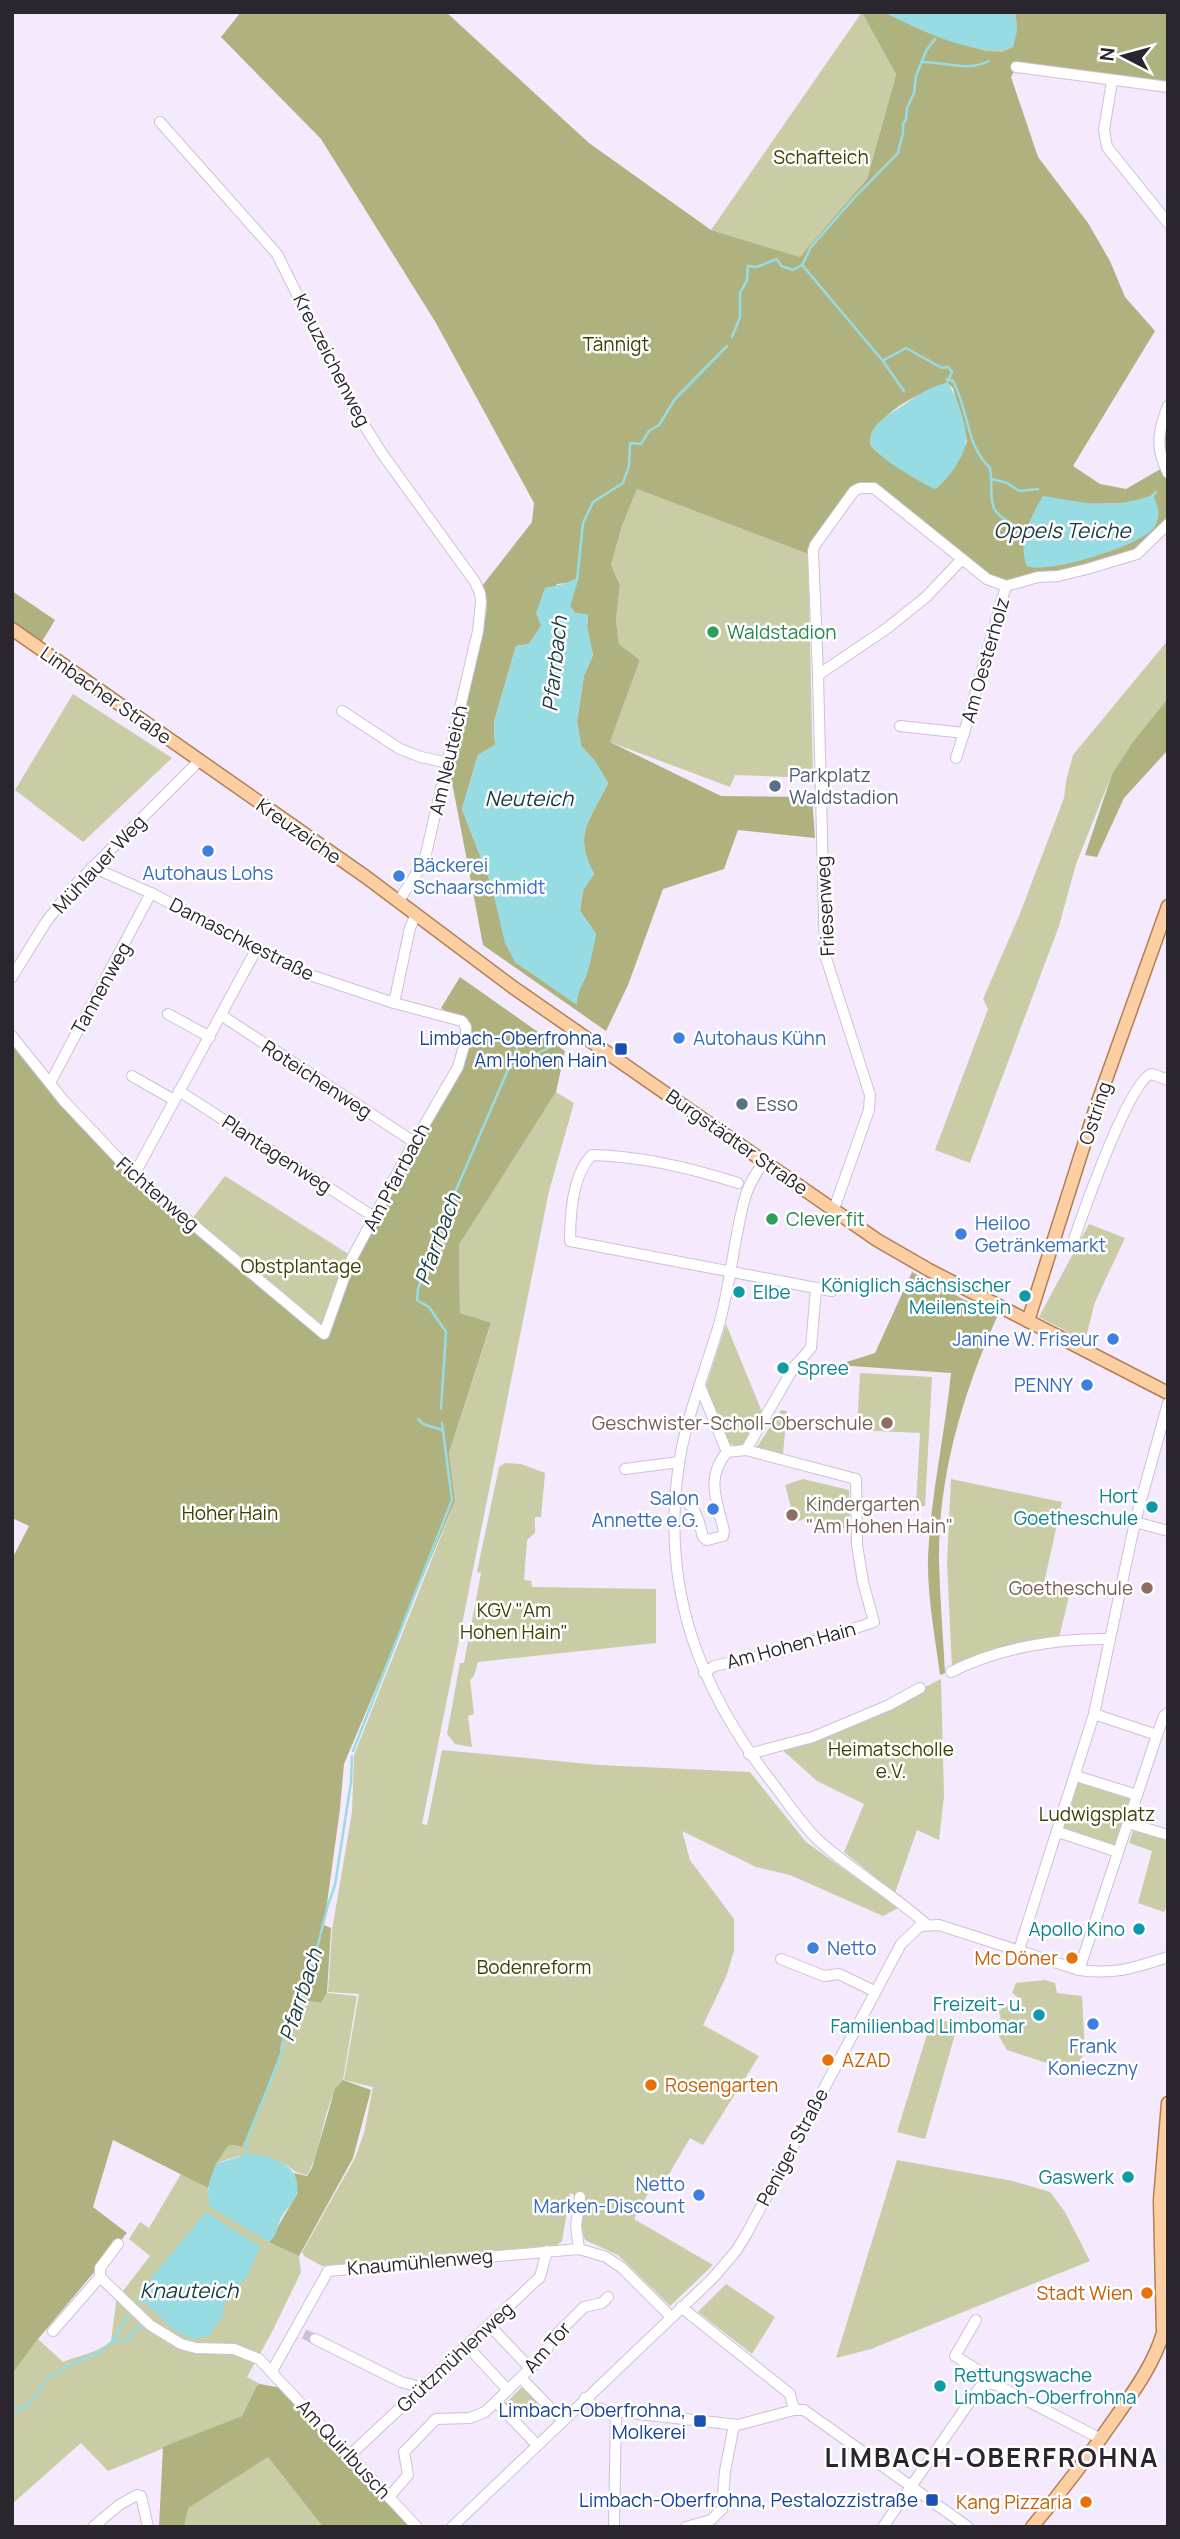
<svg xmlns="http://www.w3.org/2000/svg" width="1180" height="2539" font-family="Manrope,sans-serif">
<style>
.green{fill:#c9cca5}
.forest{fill:#afb27f;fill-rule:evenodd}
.water{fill:#98dce3}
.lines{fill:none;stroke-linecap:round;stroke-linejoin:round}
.stream{stroke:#98dce3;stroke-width:2.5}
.minor-tunnel{stroke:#cdc2d4;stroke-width:10;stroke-dasharray:10 5;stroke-linecap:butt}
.minor-casing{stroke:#cfc0d7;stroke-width:12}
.major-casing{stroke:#b27f52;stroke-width:15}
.minor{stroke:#fff;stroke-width:10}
.major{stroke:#fccfa3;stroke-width:12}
.leisure-dot{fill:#2e9e5b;stroke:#fff;stroke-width:2.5}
.service-dot{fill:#5c6f8a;stroke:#fff;stroke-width:2.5}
.shop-dot{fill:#3f7fe0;stroke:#fff;stroke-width:2.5}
.transit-dot{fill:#1a4fb4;stroke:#fff;stroke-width:2.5}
.culture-dot{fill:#0f9aa8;stroke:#fff;stroke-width:2.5}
.education-dot{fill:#8d6e63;stroke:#fff;stroke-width:2.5}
.food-dot{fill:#e8710a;stroke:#fff;stroke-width:2.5}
.labels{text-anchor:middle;stroke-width:5;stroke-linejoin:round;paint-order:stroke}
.park-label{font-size:19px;fill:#3f4000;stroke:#fff}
.street-label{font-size:19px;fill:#2b252e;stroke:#fff}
.leisure-label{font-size:19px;fill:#27864d;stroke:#fff;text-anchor:start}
.service-label{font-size:19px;fill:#4e5e75;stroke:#fff;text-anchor:start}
.shop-label{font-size:19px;fill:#366cbe;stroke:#fff;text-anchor:start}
.transit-label{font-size:19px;fill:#164399;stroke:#fff;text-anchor:end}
.culture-label{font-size:19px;fill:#0d838f;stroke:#fff;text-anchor:end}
.education-label{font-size:19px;fill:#785e54;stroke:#fff;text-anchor:end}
.food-label{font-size:19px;fill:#c56008;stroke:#fff;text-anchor:end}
.water-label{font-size:21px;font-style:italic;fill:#193b3e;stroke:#fff}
.district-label{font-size:26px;font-weight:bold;letter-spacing:2px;fill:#2b252e;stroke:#fff}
</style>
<rect width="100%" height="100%" fill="#f5e9fd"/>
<g class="green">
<polygon points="862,12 1168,12 1027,63 896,73 867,179 811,247 800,257 711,230"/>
<polygon points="637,489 808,554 813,778 735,775 730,787 610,742 640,660 619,644 616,620 620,585 611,565 622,526"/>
<polygon points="1168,640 1168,698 1132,743 1112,774 1076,864 1059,926 970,1163 935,1150 988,1009 983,999 1019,916 1064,798 1066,781 1073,755"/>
<polygon points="73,694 172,758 83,842 15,790"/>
<polygon points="556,1092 574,1103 549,1191 422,1824 427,1825 442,1750 599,1765 750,1772 806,1842 898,1908 883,1916 790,1875 756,1867 682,1831 690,1860 734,1919 734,1951 726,1977 703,2025 759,2056 703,2145 690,2138 658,2193 650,2190 634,2219 713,2265 670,2306 618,2255 585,2240 580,2224 583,2199 570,2193 562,2241 557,2245 322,2266 304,2256 302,2252 355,2158 364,2133 373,2087 344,2080 359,1994 328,1992 332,1930 352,1812 354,1755 455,1501 449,1453 491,1324 460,1313 459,1245"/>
<polygon points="225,1176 350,1255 324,1318 322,1330 191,1220"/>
<polygon points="1089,1224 1125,1238 1095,1302 1085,1341 1039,1317"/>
<polygon points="726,1324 762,1412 745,1444 736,1446 727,1442 705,1389"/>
<polygon points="860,1373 932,1377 925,1506 916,1506 920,1433 857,1430"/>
<polygon points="781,1410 787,1411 783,1454 757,1447"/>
<polygon points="505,1463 521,1464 545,1473 541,1517 535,1517 535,1533 527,1540 524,1580 531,1581 532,1587 656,1589 656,1643 478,1662 474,1676 470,1680 474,1714 468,1716 472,1747 455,1744 447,1734 460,1663 464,1663 481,1573 477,1572 499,1467"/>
<polygon points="803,1479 849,1490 850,1527 818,1533 813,1516 795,1522 785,1485"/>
<polygon points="951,1479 1062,1502 1044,1583 1071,1588 1059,1638 996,1648 952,1668 947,1563"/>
<polygon points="941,1679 944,1796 939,1840 917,1830 895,1893 844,1852 864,1804 817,1781 779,1747 889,1705"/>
<polygon points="1076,1776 1137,1795 1118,1852 1058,1832"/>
<polygon points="1134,1829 1168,1840 1168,1903 1164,1912 1138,1903 1152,1851 1129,1843"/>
<polygon points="1045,1980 1055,1983 1057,1993 1082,1996 1085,2053 1072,2071 1007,2050 997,2033 1001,2021 999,2011 1006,2005 1015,2007 1022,2001 1012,1993 1016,1983"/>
<path d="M327 1993 357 1996 343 2080C321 2105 324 2147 307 2175 293 2173 293 2168 282 2163 255 2151 242 2153 216 2164L228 2146 233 2145 242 2147 253 2125 280 2053 281 2043 297 1999 321 2003Z"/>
<polygon points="932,2018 958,2024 925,2139 897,2132"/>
<polygon points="897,2160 1013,2181 1050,2192 1065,2212 1090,2261 871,2349 836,2358"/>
<path d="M181 2174 208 2188V2199C237 2223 266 2240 299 2256L301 2272 272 2332 247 2377 260 2384 256 2387 242 2416 108 2471 81 2443 12 2504V2374L38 2339 63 2362C79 2355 99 2353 111 2341L117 2295 123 2291 150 2256 129 2239 140 2222 149 2228Z"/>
<polygon points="726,2284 775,2317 752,2354 698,2312"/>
<polygon points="523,2386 538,2401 520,2420 505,2404"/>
<polygon points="268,2457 323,2527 184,2527 187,2508"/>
</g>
<g class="forest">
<path d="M241 12H446L589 143 711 230 800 257 867 179 896 74 862 12H884L938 36 985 51 1002 52 1013 47 1017 24 1015 12H1168V87L1016 68 1011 77 1038 157 1088 223 1110 261 1125 297 1155 331 1073 466 1100 484 1126 489 1164 467 1158 444 1168 406 1166 445 1168 456V524L1137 554 1006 586 987 579 874 488H860L808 554 637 489 622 526 611 565 620 585 616 620 619 644 640 660 610 742 721 796 812 797 815 838 738 830 724 869 663 889 628 985 606 1031 483 945 451 777 486 613 487 601 482 586 532 522 534 503 436 323 321 139 221 37ZM947 383 953 388 966 436 967 442 962 451 888 459C882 455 874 451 871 445 868 439 873 435 876 430 890 405 921 394 947 383ZM1043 497 1087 504 1129 503 1027 530ZM578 578 570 606 575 613 588 615 587 627 593 655 584 675 577 721 581 746 594 760 608 783C591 819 572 834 594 874L583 890 580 911 596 934 586 976 577 995V1004L515 962 491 884 462 809 478 755 495 745 494 722 516 646 529 644 541 626 557 584 567 583Z"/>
<polygon points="12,591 55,620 38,648 12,629"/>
<polygon points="1168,698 1168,750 1124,798 1097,857 1085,855 1112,774 1132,743"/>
<polygon points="460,977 565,1051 556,1092 459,1245 460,1313 491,1323 449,1453 455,1501 344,1764 340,1809 324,1925 331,1928 327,1993 321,2003 297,1999 281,2043 280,2053 253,2125 242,2147 233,2145 228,2146 216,2164 208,2188 113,2140 93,2207 127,2233 38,2339 12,2374 12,1559 29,1526 12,1518 12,1039 64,1101 229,1262 323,1334 349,1264 458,1067 466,1039 462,1021 441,1008"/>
<path d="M912 1272 997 1317C963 1393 938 1476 939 1561 940 1598 943 1636 945 1673L940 1675C935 1636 927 1595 928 1556 931 1494 945 1434 951 1373L837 1365 875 1353Z"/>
<polygon points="343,2080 371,2090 353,2158 299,2256 269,2242 297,2194 297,2184 294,2173 307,2176 312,2168 335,2089"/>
<polygon points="260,2384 282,2388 413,2527 323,2527 268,2457 188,2508 184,2527 159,2527 163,2447 242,2416 256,2387"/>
</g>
<g class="water">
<path d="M884 12H1015L1017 31 1013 47C981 60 914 28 884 12Z"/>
<path d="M947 383C956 391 967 427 966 440 966 454 947 482 935 489 922 483 869 454 870 440 871 424 888 415 899 408 916 397 927 387 947 383Z"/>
<path d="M1153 495C1158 506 1161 515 1155 526 1146 545 1045 575 1027 566 1017 543 1031 516 1043 496 1087 503 1109 510 1153 495Z"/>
<path d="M579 577 570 606 575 613 588 615 587 627 593 655 584 675 577 721 581 746 594 760 608 783C591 819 572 834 594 874L583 890 580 911 596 934C594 947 591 960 587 973 583 985 577 991 577 1005L515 962 505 943 491 884 462 809 478 755 495 745 494 722 516 646 529 644 541 626 536 613 545 588 567 583Z"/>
<path d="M246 2154C268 2153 305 2165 296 2195 293 2204 285 2210 281 2218 277 2227 278 2235 269 2242L210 2207C205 2192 210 2178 216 2164Z"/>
<polygon points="206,2212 260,2246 248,2275 226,2300 222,2317 209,2336 193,2339 175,2331 137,2295"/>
</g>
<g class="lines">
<g class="stream">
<path d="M922 62C945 62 968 72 989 61"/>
<polyline points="803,266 883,361 904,391"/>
<polyline points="732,337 740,317 740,293 747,280 748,266 757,267 777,259 781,266 793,270 802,265 811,247 854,198 898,153 903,133 903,124 906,119 907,108 914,93 916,76 926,51 935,39"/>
<polyline points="884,360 906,348 942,368 948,367 952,372 947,383"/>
<path d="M947 379 953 381C969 410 965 444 990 468 995 496 982 509 1014 525"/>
<polyline points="992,479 1007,483 1019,491 1038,489"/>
<polyline points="1152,496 1156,492"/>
<polyline points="577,580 583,523 593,502 623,483 629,466 630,443 641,444 649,431 659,425 675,399 727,346"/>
<polyline points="509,1068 556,1044"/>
<polyline points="441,1409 446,1332 429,1307 417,1300 418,1289 434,1241 517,1049 518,1034"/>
<polyline points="418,1419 423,1424 442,1430"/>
<polyline points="353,1751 452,1500 442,1423"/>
<polyline points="246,2155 247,2139 282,2053 283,2043 316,1952 328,1905 335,1885 351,1782 352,1756"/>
<polyline points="112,2342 128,2316 142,2300"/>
<polyline points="12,2412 27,2406 49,2377 64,2368 100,2352 112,2342 126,2340 142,2324"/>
</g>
<polyline class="minor-tunnel" points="304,2334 315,2339"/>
<defs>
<g id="minor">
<polyline points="1016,67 1168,87"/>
<polyline points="1112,81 1104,130 1107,147 1168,223"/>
<polyline points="160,122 277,254 353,407 381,452 475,582 480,593 481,602 478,631 424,862 398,902"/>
<path d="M1168 406C1158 430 1155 449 1168 473"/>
<polyline points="818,675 886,629 926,597 962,559"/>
<polyline points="342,711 400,749 421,757 448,763"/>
<polyline points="900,726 964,733 1006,586"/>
<polyline points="956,758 964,733"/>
<polyline points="12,977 46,922 74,886 199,761"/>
<polyline points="394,1003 410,928 416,914"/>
<polyline points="168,1014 210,1037"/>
<polyline points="221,1015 414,1142"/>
<polyline points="12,1036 64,1101 134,1175 324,1334 349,1264 408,1153 458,1067 466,1039 466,1027 462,1021 394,1003 298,971 151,893 92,867"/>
<polyline points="132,1076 174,1100"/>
<polyline points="50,1083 151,893"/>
<polyline points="179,1091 374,1217"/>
<path d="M764 1161C757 1172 748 1185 745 1198 733 1241 731 1285 718 1328 704 1375 684 1422 678 1471 662 1592 700 1691 774 1785 788 1803 801 1823 817 1839 851 1870 891 1893 926 1924"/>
<polyline points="134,1175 257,948"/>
<path d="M738 1183C691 1168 642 1156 592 1155 572 1174 570 1215 570 1241L832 1291"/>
<polyline points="834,1209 869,1110 870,1095 825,955 818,675 813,551 815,545 854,491 860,488 874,488 987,579 1006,586 1038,577 1058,576 1087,569 1137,554 1168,524"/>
<path d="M1072 1245C1081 1219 1130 1077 1152 1074L1168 1080"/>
<polyline points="700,1386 727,1452"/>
<polyline points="746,1450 794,1367 811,1348 816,1288"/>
<polyline points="625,1469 679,1462"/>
<path d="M675 1498C696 1501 698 1519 703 1537L707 1540 723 1536 724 1531C717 1501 705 1478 727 1452L746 1450 856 1479 857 1545 863 1582 874 1622 780 1652 714 1666 704 1673"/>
<polyline points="1135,1522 1168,1531"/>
<path d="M951 1672C997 1648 1058 1638 1110 1639"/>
<polyline points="1094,1714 1157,1735"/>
<polyline points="749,1754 813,1737 889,1705 920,1688"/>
<polyline points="1076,1776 1137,1795"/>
<polyline points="1128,1823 1168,1835"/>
<polyline points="1058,1832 1118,1852"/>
<polyline points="1019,1950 1094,1714 1135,1522 1168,1403"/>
<polyline points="781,1959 824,1976 839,1974 874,1991"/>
<polyline points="1079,1970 1157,1735 1164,1716 1168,1713"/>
<polyline points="579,2249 576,2226 580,2197"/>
<polyline points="100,2277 150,2325 181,2344 196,2348 234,2349 259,2359 417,2527"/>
<polyline points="681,2307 790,2394 794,2410"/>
<polyline points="976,2320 955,2356 981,2372 987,2383"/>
<polyline points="489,2325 530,2368"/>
<polyline points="53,2331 100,2277 100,2268 118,2244"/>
<polyline points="315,2339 401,2382 420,2387"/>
<polyline points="467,2346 508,2390"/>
<polyline points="272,2371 328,2271 579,2249 606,2257 622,2268 671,2317"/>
<polyline points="521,2378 563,2421"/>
<polyline points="585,2398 593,2406 604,2410 738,2425 794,2410 804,2410 968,2527"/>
<polyline points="496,2402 537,2445"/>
<polyline points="350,2455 540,2277 547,2251"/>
<polyline points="389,2497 408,2475 404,2452 436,2419 470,2418 485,2412 545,2354 551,2340 584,2307 602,2303 608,2297"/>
<polyline points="93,2527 119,2505 137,2495 141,2496 148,2527"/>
<path d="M452 2527 713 2278 736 2251 747 2233 901 1944 920 1926 939 1925 1079 1970C1115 1975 1134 1968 1168 1957"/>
<polyline points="614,2527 616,2412"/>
<polyline points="686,2527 711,2520 722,2509 725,2471 734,2425"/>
<polyline points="883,2527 980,2387 987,2383 997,2385 1101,2439"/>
</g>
<g id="major">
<polyline points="12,629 366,877 514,988 877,1240 929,1270 1168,1393"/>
<polyline points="1028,1321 1095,1110 1168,906"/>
<path d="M1032 2527C1063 2490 1091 2453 1118 2414 1136 2388 1154 2363 1163 2333L1160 2200 1168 2103"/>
</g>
</defs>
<use href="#minor" class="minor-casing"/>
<use href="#major" class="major-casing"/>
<use href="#minor" class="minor"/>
<use href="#major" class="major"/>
</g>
<g class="leisure-dot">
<circle cx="713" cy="632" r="7"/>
<circle cx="772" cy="1219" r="7"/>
</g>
<g class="service-dot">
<circle cx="775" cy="786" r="7"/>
<circle cx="742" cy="1104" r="7"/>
</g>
<g class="shop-dot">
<circle cx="208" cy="851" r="7"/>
<circle cx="399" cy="876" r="7"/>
<circle cx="679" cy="1038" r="7"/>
<circle cx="961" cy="1234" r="7"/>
<circle cx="1113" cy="1339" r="7"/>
<circle cx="1087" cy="1385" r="7"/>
<circle cx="713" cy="1509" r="7"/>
<circle cx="813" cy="1948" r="7"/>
<circle cx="1093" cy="2024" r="7"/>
<circle cx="699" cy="2195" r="7"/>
</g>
<g class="transit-dot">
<rect x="614" y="1042" width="14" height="14" rx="3.5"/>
<rect x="693" y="2414" width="14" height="14" rx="3.5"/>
<rect x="925" y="2493" width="14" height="14" rx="3.5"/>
</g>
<g class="culture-dot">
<circle cx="739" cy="1292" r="7"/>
<circle cx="1025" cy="1296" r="7"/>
<circle cx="783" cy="1368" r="7"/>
<circle cx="1152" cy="1507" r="7"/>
<circle cx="1139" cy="1929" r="7"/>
<circle cx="1039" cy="2015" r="7"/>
<circle cx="1128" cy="2177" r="7"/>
<circle cx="940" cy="2386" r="7"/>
</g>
<g class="education-dot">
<circle cx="887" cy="1423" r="7"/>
<circle cx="792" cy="1515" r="7"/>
<circle cx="1147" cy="1588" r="7"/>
</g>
<g class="food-dot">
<circle cx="1072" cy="1958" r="7"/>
<circle cx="828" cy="2060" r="7"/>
<circle cx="651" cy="2085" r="7"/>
<circle cx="1147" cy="2293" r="7"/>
<circle cx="1086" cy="2502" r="7"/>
</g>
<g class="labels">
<g class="park-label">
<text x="821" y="164">Schafteich</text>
<text x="616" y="351">Tännigt</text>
<text x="301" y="1273">Obstplantage</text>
<text x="230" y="1520">Hoher Hain</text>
<text x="514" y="1617">KGV "Am<tspan x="514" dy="22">Hohen Hain"</tspan></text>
<text x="891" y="1756">Heimatscholle<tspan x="891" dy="22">e.V.</tspan></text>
<text x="1097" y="1821">Ludwigsplatz</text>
<text x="534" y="1974">Bodenreform</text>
</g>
<g class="street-label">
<text transform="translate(332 360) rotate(63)" y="7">Kreuzeichenweg</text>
<text transform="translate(985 660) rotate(-74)" y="7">Am Oesterholz</text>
<text transform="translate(106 695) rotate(35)" y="7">Limbacher Straße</text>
<text transform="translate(448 760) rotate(-77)" y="7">Am Neuteich</text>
<text transform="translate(299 831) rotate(35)" y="7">Kreuzeiche</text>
<text transform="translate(99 864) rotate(-47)" y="7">Mühlauer Weg</text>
<text transform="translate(825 906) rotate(-93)" y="7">Friesenweg</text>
<text transform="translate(242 939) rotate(27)" y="7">Damaschkestraße</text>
<text transform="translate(101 988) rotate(-61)" y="7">Tannenweg</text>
<text transform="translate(317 1079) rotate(33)" y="7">Roteichenweg</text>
<text transform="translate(1095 1113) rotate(-72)" y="7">Ostring</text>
<text transform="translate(737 1142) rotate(35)" y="7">Burgstädter Straße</text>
<text transform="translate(277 1154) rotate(33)" y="7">Plantagenweg</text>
<text transform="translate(396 1177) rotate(-62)" y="7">Am Pfarrbach</text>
<text transform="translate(158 1194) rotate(41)" y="7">Fichtenweg</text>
<text transform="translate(791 1645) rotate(-15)" y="7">Am Hohen Hain</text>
<text transform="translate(792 2147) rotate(-62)" y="7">Peniger Straße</text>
<text transform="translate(420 2262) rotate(-5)" y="7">Knaumühlenweg</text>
<text transform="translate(547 2347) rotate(-49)" y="7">Am Tor</text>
<text transform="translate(455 2357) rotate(-43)" y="7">Grützmühlenweg</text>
<text transform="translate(344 2449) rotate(47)" y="7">Am Quirlbusch</text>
</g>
<g class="leisure-label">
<text x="727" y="639">Waldstadion</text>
<text x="786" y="1226">Clever fit</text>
</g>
<g class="service-label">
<text x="789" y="782">Parkplatz<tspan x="789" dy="22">Waldstadion</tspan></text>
<text x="756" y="1111">Esso</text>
</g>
<g class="shop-label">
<text x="413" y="872">Bäckerei<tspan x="413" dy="22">Schaarschmidt</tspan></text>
<text x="208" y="880" text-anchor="middle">Autohaus Lohs</text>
<text x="693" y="1045">Autohaus Kühn</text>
<text x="975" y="1230">Heiloo<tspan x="975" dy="22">Getränkemarkt</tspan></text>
<text x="1099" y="1346" text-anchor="end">Janine W. Friseur</text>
<text x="1073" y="1392" text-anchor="end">PENNY</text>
<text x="699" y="1505" text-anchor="end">Salon<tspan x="699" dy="22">Annette e.G.</tspan></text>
<text x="827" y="1955">Netto</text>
<text x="1093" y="2053" text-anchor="middle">Frank<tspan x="1093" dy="22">Konieczny</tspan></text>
<text x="685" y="2191" text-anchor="end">Netto<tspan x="685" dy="22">Marken-Discount</tspan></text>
</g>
<g class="transit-label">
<text x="607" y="1045">Limbach-Oberfrohna,<tspan x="607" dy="22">Am Hohen Hain</tspan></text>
<text x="686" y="2417">Limbach-Oberfrohna,<tspan x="686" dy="22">Molkerei</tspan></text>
<text x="918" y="2507">Limbach-Oberfrohna, Pestalozzistraße</text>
</g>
<g class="culture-label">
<text x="1011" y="1292">Königlich sächsischer<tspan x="1011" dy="22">Meilenstein</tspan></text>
<text x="753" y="1299" text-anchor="start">Elbe</text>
<text x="797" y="1375" text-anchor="start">Spree</text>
<text x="1138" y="1503">Hort<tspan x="1138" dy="22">Goetheschule</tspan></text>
<text x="1125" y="1936">Apollo Kino</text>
<text x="1025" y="2011">Freizeit- u.<tspan x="1025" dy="22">Familienbad Limbomar</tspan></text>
<text x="1114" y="2184">Gaswerk</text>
<text x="954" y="2382" text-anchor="start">Rettungswache<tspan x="954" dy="22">Limbach-Oberfrohna</tspan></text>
</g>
<g class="education-label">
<text x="873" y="1430">Geschwister-Scholl-Oberschule</text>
<text x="806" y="1511" text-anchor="start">Kindergarten<tspan x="806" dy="22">"Am Hohen Hain"</tspan></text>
<text x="1133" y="1595">Goetheschule</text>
</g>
<g class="food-label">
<text x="1058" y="1965">Mc Döner</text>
<text x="842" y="2067" text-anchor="start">AZAD</text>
<text x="665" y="2092" text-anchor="start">Rosengarten</text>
<text x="1133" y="2300">Stadt Wien</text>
<text x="1072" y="2509">Kang Pizzaria</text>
</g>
<g class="water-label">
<text x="1062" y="538">Oppels Teiche</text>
<text transform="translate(555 664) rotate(-84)" y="7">Pfarrbach</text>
<text x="529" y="806">Neuteich</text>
<text transform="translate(438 1239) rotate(-70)" y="7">Pfarrbach</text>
<text transform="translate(301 1995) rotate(-72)" y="7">Pfarrbach</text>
<text x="189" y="2298">Knauteich</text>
</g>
<g class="district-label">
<text x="992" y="2467">LIMBACH-OBERFROHNA</text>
</g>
</g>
<rect width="1180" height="2539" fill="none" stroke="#2b252e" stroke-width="28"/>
<g transform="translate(1124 56) rotate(276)" stroke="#ffffff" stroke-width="5" paint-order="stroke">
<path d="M0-5L12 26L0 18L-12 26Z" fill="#2b252e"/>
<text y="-10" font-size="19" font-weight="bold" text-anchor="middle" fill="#2b252e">N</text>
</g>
</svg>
